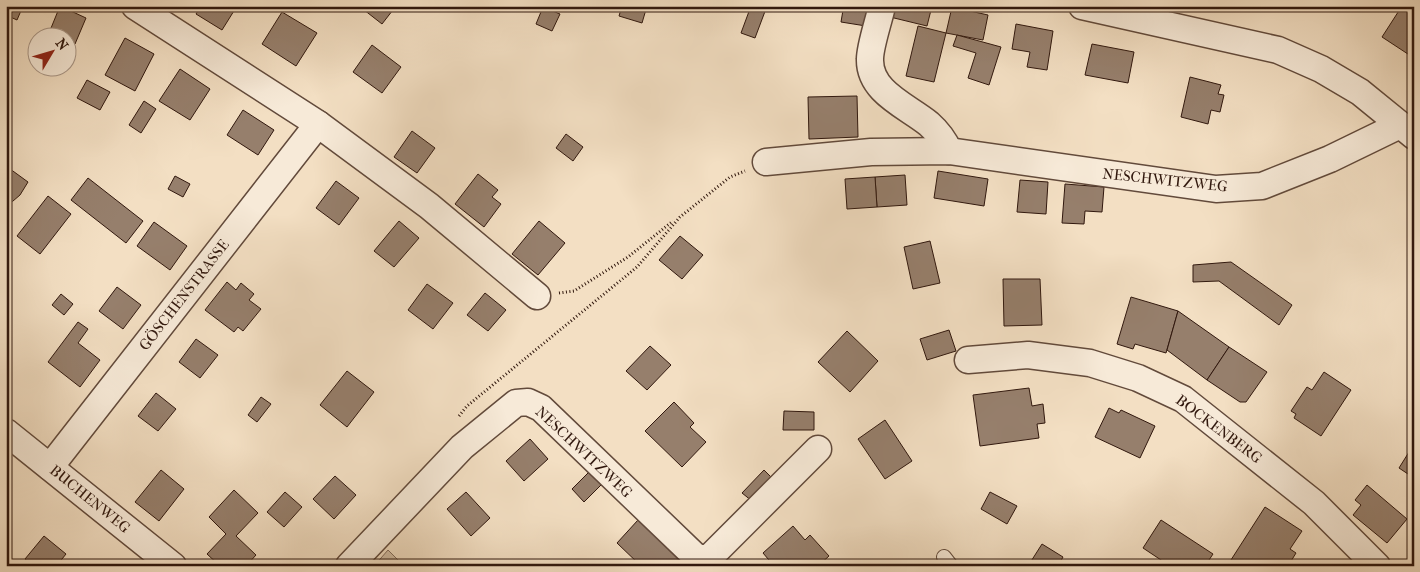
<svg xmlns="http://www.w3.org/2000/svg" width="1420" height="572" font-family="'IM FELL French Canon',serif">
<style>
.green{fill:#d2bda4;stroke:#826a59}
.building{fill:#967f6c;stroke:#31180e}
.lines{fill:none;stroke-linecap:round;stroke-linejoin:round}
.service-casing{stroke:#624a3b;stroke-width:16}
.minor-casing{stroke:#624a3b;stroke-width:29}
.path{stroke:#31180e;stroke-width:3;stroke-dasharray:1 2.5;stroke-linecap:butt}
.service{stroke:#f7ead8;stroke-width:14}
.minor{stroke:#f7ead8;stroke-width:26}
.labels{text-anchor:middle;stroke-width:4.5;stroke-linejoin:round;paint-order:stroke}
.street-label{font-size:15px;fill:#31180e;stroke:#f7ead8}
</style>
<rect width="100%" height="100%" fill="#f3dfc3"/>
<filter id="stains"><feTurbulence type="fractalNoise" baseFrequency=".004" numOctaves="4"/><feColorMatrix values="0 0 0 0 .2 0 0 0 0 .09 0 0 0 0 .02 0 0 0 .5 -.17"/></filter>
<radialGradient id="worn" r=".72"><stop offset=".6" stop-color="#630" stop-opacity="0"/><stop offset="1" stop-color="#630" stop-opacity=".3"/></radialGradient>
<polygon class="green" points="388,550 404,566 374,566"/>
<g class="building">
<polygon points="6,6 23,6 17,20 6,15"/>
<polygon points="60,6 86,18 75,44 68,41 68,38 59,38 49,33"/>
<polygon points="201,6 237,6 222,30 196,14"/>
<polygon points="359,6 396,6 382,24"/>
<polygon points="622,6 647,6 642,23 619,16"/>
<polygon points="751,6 767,6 755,38 741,33"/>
<polygon points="832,6 869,6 866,26 841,22 843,10 831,8"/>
<polygon points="893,6 932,6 927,26 890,17"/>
<polygon points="1402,6 1414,6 1414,58 1382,37"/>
<polygon points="543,7 560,14 552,31 536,24"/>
<polygon points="952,7 988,15 983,40 946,33"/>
<polygon points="282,12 317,33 296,66 262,44"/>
<polygon points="1016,24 1053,31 1047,70 1027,67 1030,52 1012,49"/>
<polygon points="918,26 946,33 934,82 906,76"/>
<polygon points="957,35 1001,47 989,85 968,78 976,53 953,46"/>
<polygon points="125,38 154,54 135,91 105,75"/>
<polygon points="1092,44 1134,52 1128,83 1085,75"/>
<polygon points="372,45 401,67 382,93 353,72"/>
<polygon points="180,69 210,89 190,120 159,101"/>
<polygon points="1190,77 1221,85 1218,94 1224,95 1220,112 1211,110 1208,124 1181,117"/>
<polygon points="87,80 110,92 100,110 77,98"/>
<polygon points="857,96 858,137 809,139 808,97"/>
<polygon points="144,101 156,109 141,133 129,125"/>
<polygon points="243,110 274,130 258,155 227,135"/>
<polygon points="412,131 435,148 417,173 394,157"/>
<polygon points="566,134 583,147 573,161 556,148"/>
<polygon points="6,166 28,182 20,195 6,207"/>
<polygon points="938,171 988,179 984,206 934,198"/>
<polygon points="478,174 498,190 492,197 501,204 484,227 455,204"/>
<polygon points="905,175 907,205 877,207 875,177"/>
<polygon points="175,176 190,184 183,197 168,189"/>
<polygon points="875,177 877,207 847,209 845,179"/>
<polygon points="88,178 143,221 126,243 71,200"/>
<polygon points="1020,180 1048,182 1046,214 1017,212"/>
<polygon points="336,181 359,198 339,225 316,208"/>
<polygon points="1065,184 1104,187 1102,212 1085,211 1084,224 1062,223"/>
<polygon points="48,196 71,214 40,254 17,236"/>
<polygon points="399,221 419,238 394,267 374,251"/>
<polygon points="539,221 565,243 538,275 512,254"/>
<polygon points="154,222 187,246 170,270 137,246"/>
<polygon points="680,236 703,255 682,279 659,260"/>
<polygon points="930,241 940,283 913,289 904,247"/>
<polygon points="1231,262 1292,305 1279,325 1219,281 1193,282 1193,265"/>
<polygon points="1003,279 1040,279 1042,325 1004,326"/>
<polygon points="227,282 236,290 241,283 254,294 249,300 261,309 243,331 238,327 234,332 205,310"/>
<polygon points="427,284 453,303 433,329 408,310"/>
<polygon points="117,287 141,305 123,329 99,311"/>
<polygon points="485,293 506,310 488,331 467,315"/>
<polygon points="61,294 73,304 64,315 52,305"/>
<polygon points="1131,297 1178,311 1166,353 1135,344 1133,349 1117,344"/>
<polygon points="1178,311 1229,347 1207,380 1167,350"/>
<polygon points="78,322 88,329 78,343 100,360 80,387 48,362"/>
<polygon points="949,330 956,351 927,360 920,339"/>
<polygon points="847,331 878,361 850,392 818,362"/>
<polygon points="196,339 218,355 200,378 179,362"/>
<polygon points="650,346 671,365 647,390 626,371"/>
<polygon points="1229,347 1267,372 1246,402 1240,402 1207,380"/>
<polygon points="347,371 374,392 347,427 320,405"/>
<polygon points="1324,372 1351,390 1321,436 1294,418 1296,414 1291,411 1307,387 1312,390"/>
<polygon points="1029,388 1032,406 1043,404 1045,423 1037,424 1039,438 980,446 973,395"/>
<polygon points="156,393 176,409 158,431 138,416"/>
<polygon points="261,397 271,404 257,422 248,415"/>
<polygon points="674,402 694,423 690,427 706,442 682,467 645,431"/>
<polygon points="1109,408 1119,413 1121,410 1155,426 1140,458 1095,437"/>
<polygon points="784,411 814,412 814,430 783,430"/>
<polygon points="885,420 912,461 885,479 858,439"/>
<polygon points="530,439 548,459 524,481 506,461"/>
<polygon points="1414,444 1414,478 1399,468"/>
<polygon points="161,470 184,489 159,521 135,502"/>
<polygon points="764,470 773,479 752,501 742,493"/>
<polygon points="589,472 601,485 584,502 572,489"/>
<polygon points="335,476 356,495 334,519 313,499"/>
<polygon points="1367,485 1407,519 1387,543 1353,515 1361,505 1355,500"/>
<polygon points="234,490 258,513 236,536 256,555 246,566 220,566 207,554 226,534 209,517"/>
<polygon points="285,492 302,507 284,527 267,512"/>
<polygon points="466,492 490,518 471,536 447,509"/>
<polygon points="990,492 1017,506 1007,524 981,509"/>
<polygon points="1265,507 1302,531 1290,549 1296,553 1288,566 1233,566 1229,563"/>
<polygon points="638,520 681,559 675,566 641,566 617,543"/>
<polygon points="1161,520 1213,554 1205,566 1170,566 1143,548"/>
<polygon points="793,526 805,540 810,535 829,556 818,566 774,566 763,553"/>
<polygon points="44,536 66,554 58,564 60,566 33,566 25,559"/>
<polygon points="1042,544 1063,557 1058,566 1028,566"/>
</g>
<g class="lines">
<defs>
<polyline id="service" points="944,557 951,566"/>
<g id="minor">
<polyline points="135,6 318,124 429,206 537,296"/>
<path d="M882 6C879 20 870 46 870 59 869 92 907 106 929 124 938 132 944 140 949 151"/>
<polyline points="1082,6 1278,50 1321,69 1360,92 1414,136"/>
<polyline points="766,162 871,152 949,151 1216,189 1262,186 1330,159 1400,125"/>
<polyline points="968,360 1028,355 1090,363 1138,378 1183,399 1314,503 1377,566"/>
<polyline points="6,432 173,566"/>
<polyline points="50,467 318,124"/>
<polyline points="349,566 462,447 516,403 528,402 541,408 695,556 704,560 712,555 818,449"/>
</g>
</defs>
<use href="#service" class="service-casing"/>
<use href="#minor" class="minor-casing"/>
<g class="path">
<polyline points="559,293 574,291 628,257 673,221"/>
<polyline points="459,416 467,406 637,267 680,217 730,177 745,171"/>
</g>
<use href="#service" class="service"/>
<use href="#minor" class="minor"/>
</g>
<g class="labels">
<g class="street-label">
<text transform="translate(1165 180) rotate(6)" y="5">NESCHWITZWEG</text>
<text transform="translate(184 295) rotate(-52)" y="5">GÖSCHENSTRASSE</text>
<text transform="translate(1219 429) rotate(37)" y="5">BOCKENBERG</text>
<text transform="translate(584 452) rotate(43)" y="5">NESCHWITZWEG</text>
<text transform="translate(90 499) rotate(39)" y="5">BUCHENWEG</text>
</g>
</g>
<rect width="1420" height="572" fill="none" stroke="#f3dfc3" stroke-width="25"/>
<rect x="8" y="8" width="1405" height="557" fill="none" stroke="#31180e" stroke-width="2.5"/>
<rect x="12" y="12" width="1395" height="547" fill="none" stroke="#31180e"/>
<g transform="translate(52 52) rotate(52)"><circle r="24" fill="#f7ead8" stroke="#a89687"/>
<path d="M0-4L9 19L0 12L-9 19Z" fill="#8f2418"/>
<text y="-8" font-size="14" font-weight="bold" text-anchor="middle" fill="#31180e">N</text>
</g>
<rect width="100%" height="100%" filter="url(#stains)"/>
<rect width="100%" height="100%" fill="url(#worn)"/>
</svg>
